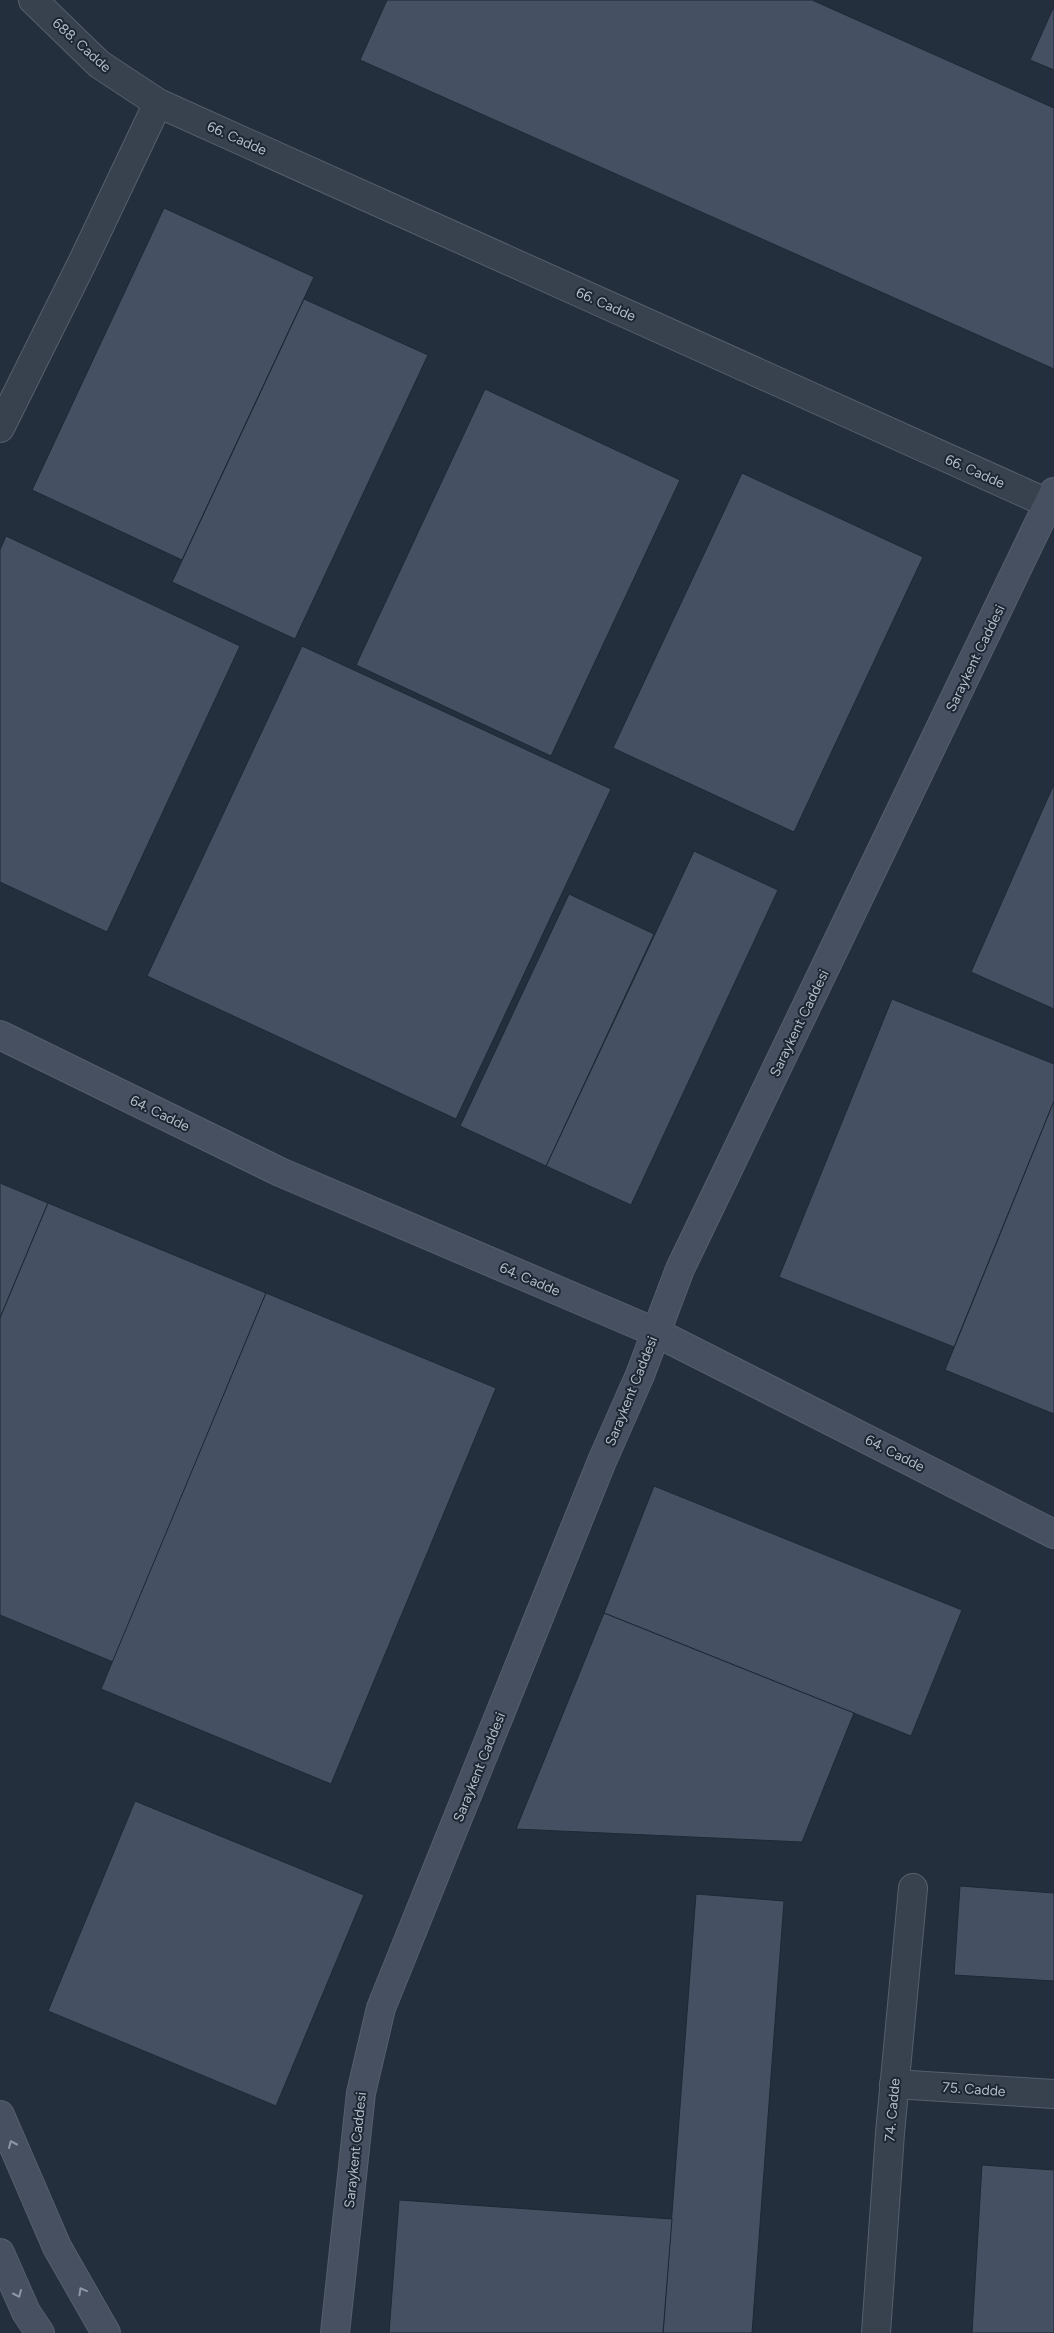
<svg xmlns="http://www.w3.org/2000/svg" width="1054" height="2333" font-family="Figtree,sans-serif">
<style>
.building{fill:#455162;stroke:#1f2835}
.lines{fill:none;stroke-linecap:round;stroke-linejoin:round}
.street-casing{stroke:#565f6c;stroke-width:30}
.secondary-casing{stroke:#565f6c;stroke-width:30}
.street{stroke:#38414e;stroke-width:28}
.secondary{stroke:#465061;stroke-width:28}
.oneway{stroke:#8e96a5}
.labels{text-anchor:middle;stroke-width:4;stroke-linejoin:round;paint-order:stroke}
.street-label{font-size:14px;fill:#b4bcc9;stroke:#1d2633}
</style>
<rect width="100%" height="100%" fill="#242f3e"/>
<g class="building">
<polygon points="387,0 812,0 1054,108 1054,369 360,60"/>
<polygon points="1054,6 1054,70 1030,60"/>
<polygon points="164,208 314,277 182,560 32,490"/>
<polygon points="304,299 428,355 295,639 172,582"/>
<polygon points="485,389 680,480 551,756 356,665"/>
<polygon points="742,473 923,557 794,832 613,748"/>
<polygon points="6,536 240,646 107,932 0,882 0,550"/>
<polygon points="302,646 611,789 456,1119 147,976"/>
<polygon points="1054,784 1054,1009 971,972"/>
<polygon points="694,851 778,890 631,1205 546,1166"/>
<polygon points="569,894 654,934 546,1166 460,1126"/>
<polygon points="892,999 1054,1064 1054,1101 954,1347 779,1277"/>
<polygon points="1054,1101 1054,1414 945,1370"/>
<polygon points="0,1183 48,1203 0,1318"/>
<polygon points="48,1203 266,1293 113,1662 0,1615 0,1318"/>
<polygon points="266,1293 496,1388 331,1784 101,1689"/>
<polygon points="654,1486 962,1610 911,1736 604,1613"/>
<polygon points="604,1613 854,1713 802,1842 516,1829"/>
<polygon points="135,1801 364,1895 276,2106 48,2011"/>
<polygon points="960,1886 1054,1893 1054,1981 954,1975"/>
<polygon points="696,1894 784,1901 752,2333 663,2333"/>
<polygon points="982,2165 1054,2170 1054,2333 972,2333"/>
<polygon points="399,2200 672,2219 663,2333 389,2333"/>
</g>
<g class="lines">
<defs>
<g id="street">
<polyline points="33,0 99,64 158,103 1054,506"/>
<polyline points="0,428 82,263 158,103"/>
<polyline points="894,2084 1054,2094"/>
<polyline points="876,2333 890,2133 913,1888"/>
</g>
<g id="secondary">
<polyline points="0,1035 280,1172 655,1332 1054,1534"/>
<polyline points="0,2115 57,2247 106,2333"/>
<polyline points="0,2253 26,2312 40,2333"/>
<polyline points="335,2333 361,2093 381,2008 602,1461 640,1375 680,1269 1054,492"/>
</g>
</defs>
<use href="#street" class="street-casing"/>
<use href="#secondary" class="secondary-casing"/>
<use href="#street" class="street"/>
<use href="#secondary" class="secondary"/>
</g>
<defs><path id="oneway-chevron" d="M-2-3.5L2.5 0L-2 3.5" fill="none" stroke-width="1.6" stroke-linecap="round" stroke-linejoin="round" transform="scale(1.25)"/></defs>
<g class="oneway">
<use href="#oneway-chevron" transform="translate(12 2144) rotate(-114)"/>
<use href="#oneway-chevron" transform="translate(82 2291) rotate(-119)"/>
<use href="#oneway-chevron" transform="translate(18 2294) rotate(66)"/>
</g>
<g class="labels">
<g class="street-label">
<text transform="translate(82 45) rotate(42)" y="5">688. Cadde</text>
<text transform="translate(237 138) rotate(24)" y="5">66. Cadde</text>
<text transform="translate(606 304) rotate(24)" y="5">66. Cadde</text>
<text transform="translate(975 471) rotate(24)" y="5">66. Cadde</text>
<text transform="translate(975 658) rotate(-64)" y="5">Saraykent Caddesi</text>
<text transform="translate(799 1023) rotate(-64)" y="5">Saraykent Caddesi</text>
<text transform="translate(160 1113) rotate(26)" y="5">64. Cadde</text>
<text transform="translate(530 1279) rotate(23)" y="5">64. Cadde</text>
<text transform="translate(631 1391) rotate(-68)" y="5">Saraykent Caddesi</text>
<text transform="translate(895 1453) rotate(27)" y="5">64. Cadde</text>
<text transform="translate(479 1767) rotate(-68)" y="5">Saraykent Caddesi</text>
<text transform="translate(974 2089) rotate(4)" y="5">75. Cadde</text>
<text transform="translate(892 2110) rotate(-85)" y="5">74. Cadde</text>
<text transform="translate(355 2150) rotate(-84)" y="5">Saraykent Caddesi</text>
</g>
</g>
</svg>
